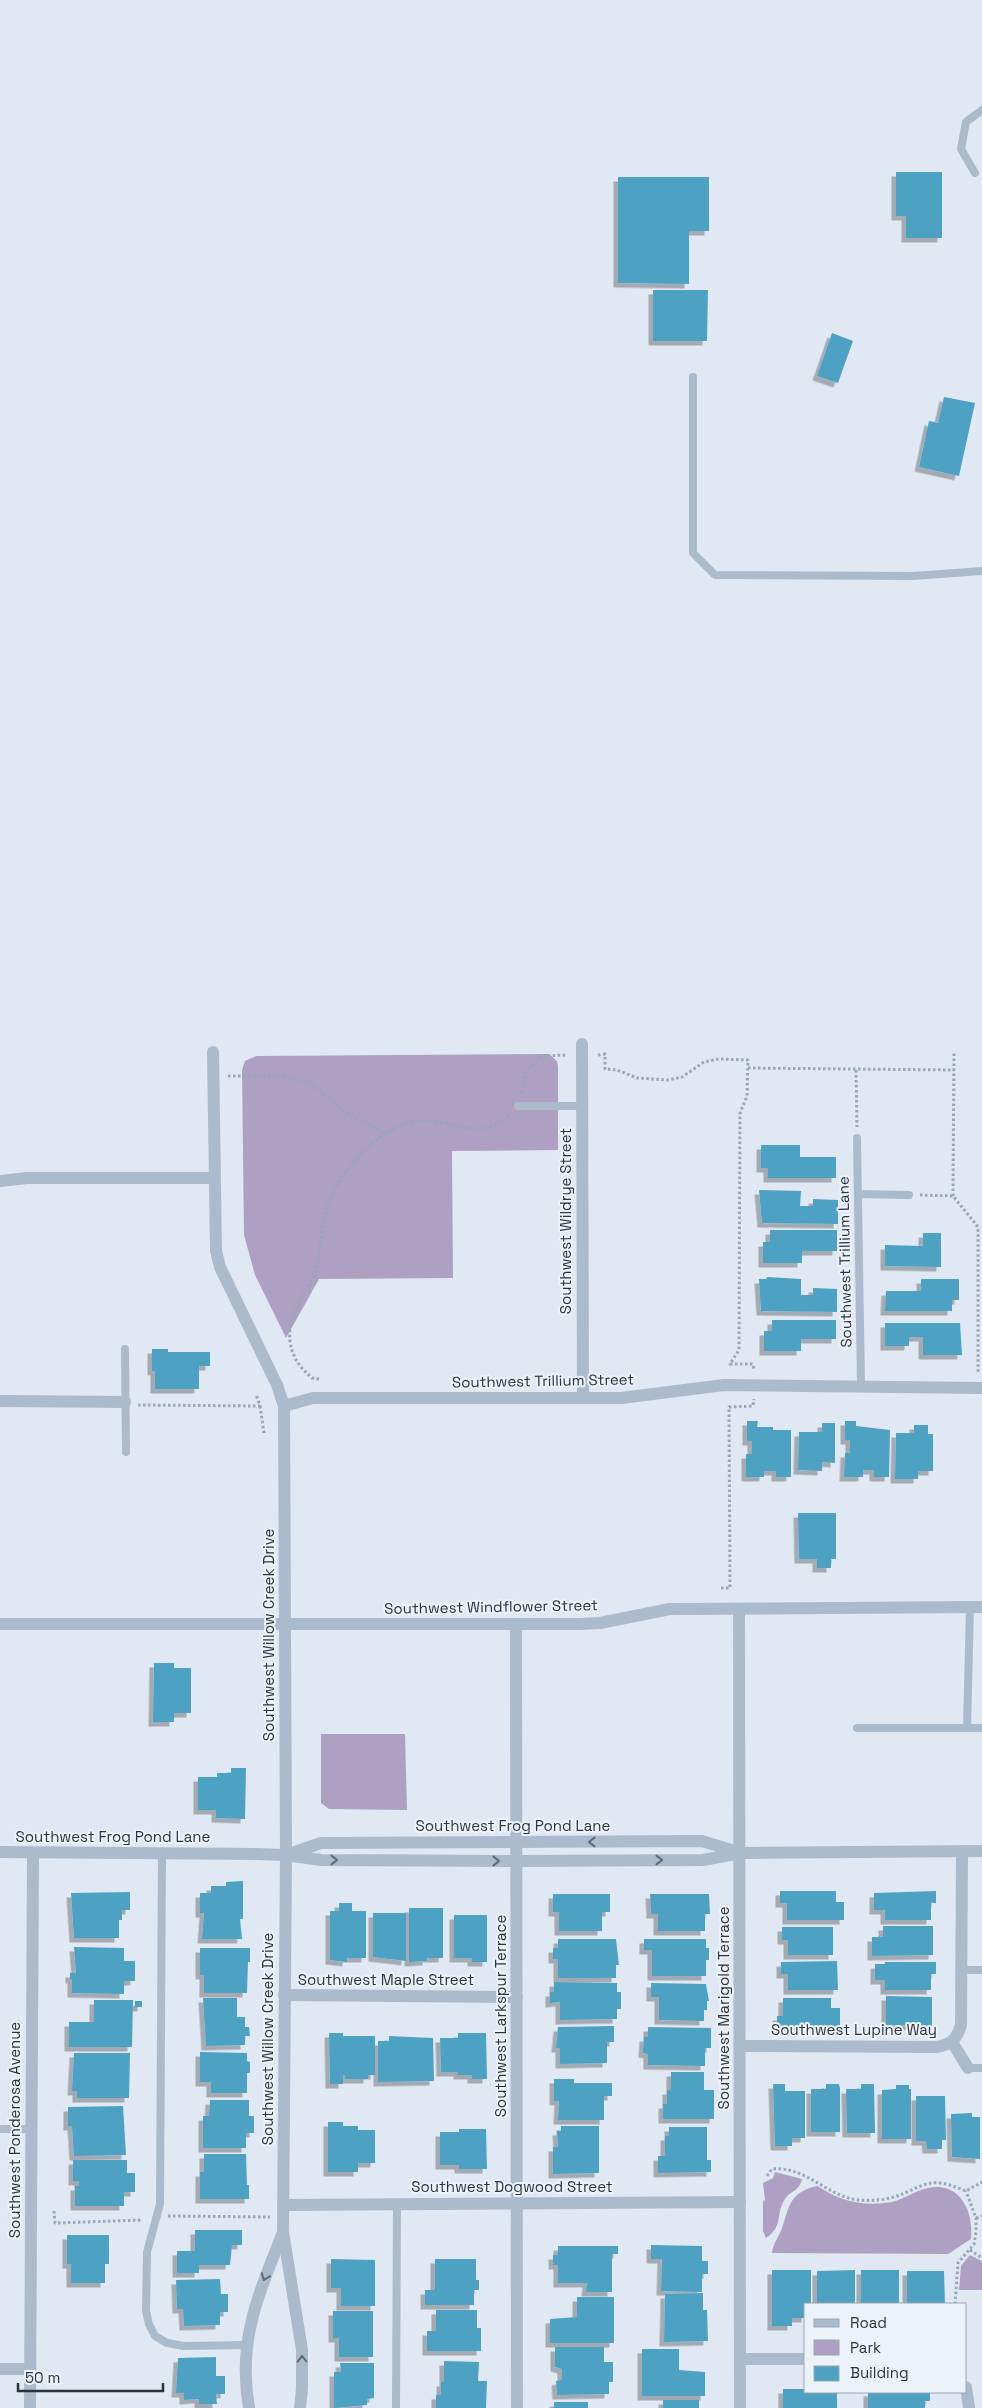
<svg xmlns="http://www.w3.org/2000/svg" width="982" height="2408" font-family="'Space Grotesk',sans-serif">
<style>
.green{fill:#ada0c2}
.building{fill:#4da2c4;filter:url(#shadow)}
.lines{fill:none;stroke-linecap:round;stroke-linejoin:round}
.path{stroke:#96a7b7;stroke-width:3;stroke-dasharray:2.5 2.5;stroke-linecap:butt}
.service{stroke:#abbbcb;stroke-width:8}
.minor{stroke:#abbbcb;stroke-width:12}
.oneway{stroke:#5e6a73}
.labels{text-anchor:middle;stroke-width:4;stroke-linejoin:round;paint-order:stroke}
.street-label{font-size:15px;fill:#2a3439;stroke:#ecf2fa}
</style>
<defs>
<filter id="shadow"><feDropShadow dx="-4.5" dy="4.5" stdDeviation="0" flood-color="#0004"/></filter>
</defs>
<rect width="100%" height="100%" fill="#e0e8f3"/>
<g class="green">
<polygon points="549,1054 557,1061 558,1067 558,1150 452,1151 453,1278 319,1279 286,1338 255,1275 244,1235 242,1070 245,1061 256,1056"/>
<polygon points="321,1734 405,1734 407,1810 329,1809 321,1803"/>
<path d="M775 2172 802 2179C798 2193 792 2189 785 2199 775 2214 784 2226 766 2238L763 2231V2201L765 2200 763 2183 773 2178Z"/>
<path d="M817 2186C839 2200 859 2206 885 2203 901 2202 913 2191 928 2188 961 2181 974 2213 971 2239L948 2254 772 2253C773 2243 779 2237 782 2228 790 2205 789 2193 817 2186Z"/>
<polygon points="970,2255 982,2261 982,2290 959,2290 961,2266"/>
</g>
<g class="building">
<polygon points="896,172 942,172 942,238 906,238 906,216 896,216"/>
<polygon points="618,177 709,177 709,231 689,231 689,284 618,283"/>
<polygon points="653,290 708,290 707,341 653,341"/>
<polygon points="832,333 853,341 838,383 817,376"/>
<polygon points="944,397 975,403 959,476 919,467 929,421 938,423"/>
<polygon points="761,1145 800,1145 800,1157 836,1157 836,1178 768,1178 768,1168 761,1168"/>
<polygon points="759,1190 801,1191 800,1206 813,1206 813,1199 838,1200 838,1224 762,1223"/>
<polygon points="770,1230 837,1230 837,1251 802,1251 802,1263 763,1263 763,1242 770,1242"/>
<polygon points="923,1233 941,1233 941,1267 885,1266 885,1245 923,1246"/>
<polygon points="767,1277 801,1279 801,1295 813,1295 813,1288 837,1289 837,1312 761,1311 759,1279 766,1279"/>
<polygon points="921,1279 959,1279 959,1300 952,1300 952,1311 885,1311 886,1291 921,1291"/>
<polygon points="772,1320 836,1320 836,1339 801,1339 801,1351 764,1351 764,1331 772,1331"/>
<polygon points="885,1323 960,1323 962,1355 923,1355 923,1337 909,1337 909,1346 885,1346"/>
<polygon points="152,1349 168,1349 168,1352 210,1352 210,1366 199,1366 199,1389 155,1389 155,1371 152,1371"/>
<polygon points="747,1421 758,1421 757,1427 773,1427 773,1430 791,1430 791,1477 776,1477 776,1471 764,1471 764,1477 746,1477 746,1454 752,1454 752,1441 747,1441"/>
<polygon points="845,1421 856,1421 856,1426 890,1430 889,1477 874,1477 874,1470 863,1470 863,1477 844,1477 845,1453 850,1453 850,1440 845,1440"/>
<polygon points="822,1423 835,1423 835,1463 822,1462 822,1471 798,1470 799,1432 822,1432"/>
<polygon points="914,1425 928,1425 928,1434 933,1434 933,1471 918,1471 918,1479 895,1479 896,1433 914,1433"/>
<polygon points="798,1513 836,1513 836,1559 831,1559 831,1568 817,1568 817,1559 799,1559"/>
<polygon points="154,1663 174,1663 174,1668 191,1668 191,1713 174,1713 174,1722 153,1722"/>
<polygon points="231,1768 246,1768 245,1819 216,1818 216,1810 198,1810 198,1777 217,1777 217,1773 231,1773"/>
<polygon points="243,1881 243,1919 240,1919 242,1939 202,1939 204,1913 200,1913 200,1893 211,1893 211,1886 226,1886 226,1882"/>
<polygon points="780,1891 836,1891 836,1902 844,1902 844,1920 787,1920 787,1903 780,1903"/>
<polygon points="936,1891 936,1903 931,1903 931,1920 885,1920 885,1910 874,1910 874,1893"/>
<polygon points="130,1892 130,1910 122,1910 122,1920 119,1920 119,1938 74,1938 71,1893"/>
<polygon points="553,1894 610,1894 610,1912 602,1912 602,1931 559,1931 559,1912 553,1912"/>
<polygon points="650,1894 709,1894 710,1914 705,1914 705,1931 658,1931 658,1914 651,1914"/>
<polygon points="339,1903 352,1903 352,1911 366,1911 366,1958 347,1958 347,1962 330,1960 330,1911 339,1911"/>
<polygon points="409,1908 443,1908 443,1958 427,1958 427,1961 409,1962"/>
<polygon points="373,1913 406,1913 406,1961 373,1957"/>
<polygon points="454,1915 487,1915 487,1962 472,1962 472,1958 454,1958"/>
<polygon points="883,1926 933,1926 933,1955 872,1956 872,1937 883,1937"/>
<polygon points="782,1927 833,1927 833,1955 788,1955 788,1940 782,1940"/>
<polygon points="558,1939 616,1939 619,1965 616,1965 616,1978 558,1978 558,1959 553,1959 553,1948 558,1948"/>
<polygon points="644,1939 706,1939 706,1948 709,1948 709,1960 706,1960 706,1976 652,1976 652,1950 644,1950"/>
<polygon points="74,1947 124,1948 124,1961 135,1961 135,1981 124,1981 124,1994 72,1993 72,1979 70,1979 70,1973 76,1973"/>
<polygon points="200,1948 250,1948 250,1962 248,1962 247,1993 204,1993 204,1975 200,1975"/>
<polygon points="837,1961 838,1990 788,1990 788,1974 781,1974 781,1962"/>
<polygon points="885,1962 936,1962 936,1974 931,1974 931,1990 885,1990 885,1980 875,1980 875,1964 885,1964"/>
<polygon points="554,1982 617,1983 617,1992 621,1992 621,2009 617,2009 617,2019 560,2020 560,2002 550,2003 550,1992 554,1992"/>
<polygon points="651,1983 706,1984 709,2001 707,2001 707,2010 704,2010 704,2021 659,2020 659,1997 651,1997"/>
<polygon points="886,1996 932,1997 932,2026 886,2025"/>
<polygon points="203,1998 237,1998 237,2017 245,2017 245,2027 249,2027 250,2036 245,2036 245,2045 206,2046"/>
<polygon points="783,1998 831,1998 831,2008 840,2008 840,2026 777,2028 777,2016 783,2016"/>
<polygon points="94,2000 133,2000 132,2047 69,2047 69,2022 94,2022"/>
<rect x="135" y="2001" width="7" height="6"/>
<polygon points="614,2026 614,2042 607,2042 607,2063 560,2064 560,2048 556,2048 558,2027"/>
<polygon points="648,2027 711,2028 711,2048 705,2048 705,2066 648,2065 648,2054 643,2053 644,2037 648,2037"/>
<polygon points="329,2033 343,2033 343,2036 375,2036 375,2075 368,2075 368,2079 345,2079 345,2075 343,2075 343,2084 330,2084"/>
<polygon points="458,2033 486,2033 487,2079 472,2079 472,2075 458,2075 458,2072 441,2072 440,2038 458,2038"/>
<polygon points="389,2036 433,2038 434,2081 378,2082 378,2041 389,2041"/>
<polygon points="200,2052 247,2053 247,2061 250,2062 250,2073 247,2073 247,2093 211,2093 211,2082 200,2082"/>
<polygon points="74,2053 130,2053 129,2098 77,2098 77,2091 72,2091"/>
<polygon points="671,2072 704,2072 704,2090 714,2090 714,2119 663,2119 663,2104 667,2104 667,2090 671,2090"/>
<polygon points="554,2079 574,2079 574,2083 612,2083 612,2096 604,2096 604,2120 558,2120 559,2101 554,2101"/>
<polygon points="773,2084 785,2084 785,2091 805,2091 805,2138 792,2138 792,2146 775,2146"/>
<polygon points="826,2084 839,2084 840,2089 840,2132 811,2132 811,2089 826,2089"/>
<polygon points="861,2084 874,2084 875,2133 847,2133 846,2089 861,2089"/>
<polygon points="896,2085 909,2085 909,2089 911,2089 911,2139 882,2139 882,2090 896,2089"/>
<polygon points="916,2096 945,2096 946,2140 942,2140 942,2149 927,2149 926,2141 916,2141"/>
<polygon points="210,2100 249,2100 249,2116 254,2116 254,2133 246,2133 246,2148 203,2148 203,2116 209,2116"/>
<polygon points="123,2106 126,2155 74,2156 72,2126 68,2126 68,2107"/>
<polygon points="972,2113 972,2117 980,2117 980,2159 952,2157 951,2114"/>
<polygon points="328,2122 343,2122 343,2126 358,2126 358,2130 375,2130 375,2163 358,2163 358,2172 328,2172"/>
<polygon points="561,2126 599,2126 599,2173 553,2174 553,2147 558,2147 557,2131 561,2131"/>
<polygon points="669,2127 707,2127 707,2160 711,2160 711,2172 658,2173 658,2156 665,2156 665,2136 669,2136"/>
<polygon points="459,2129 486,2129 487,2169 459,2169 459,2165 440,2165 440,2132 459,2132"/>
<polygon points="204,2154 246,2154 247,2185 249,2185 249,2199 200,2199 200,2172 204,2172"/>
<polygon points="73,2160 127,2160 127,2173 135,2173 135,2192 124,2192 124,2206 75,2206 75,2186 79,2186 79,2181 73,2181"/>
<polygon points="195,2230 242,2230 242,2245 232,2245 230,2265 199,2265 199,2273 177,2273 177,2251 195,2251"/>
<polygon points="67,2235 109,2235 109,2264 105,2264 105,2283 71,2283 71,2264 67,2264"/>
<polygon points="651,2245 702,2246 702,2261 708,2261 708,2274 702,2274 702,2292 661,2291 662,2259 651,2259"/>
<polygon points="558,2246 618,2246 618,2254 612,2254 612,2292 586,2292 587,2283 558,2283 558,2265 553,2265 553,2255 558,2255"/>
<polygon points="331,2259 375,2260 375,2306 341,2306 341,2288 331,2288"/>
<polygon points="435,2259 476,2259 476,2280 479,2280 479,2290 474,2290 474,2305 425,2305 425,2290 435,2290"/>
<polygon points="772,2270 811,2270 811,2304 806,2304 806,2318 792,2318 792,2326 772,2326"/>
<polygon points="855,2270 855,2304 817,2304 817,2271"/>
<rect x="861" y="2270" width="38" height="34"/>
<polygon points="907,2271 944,2271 945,2304 907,2304"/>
<polygon points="220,2279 221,2294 228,2294 228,2312 220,2312 220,2325 184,2326 183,2309 177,2309 176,2280"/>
<polygon points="703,2293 703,2310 707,2310 708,2341 664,2342 665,2294"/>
<polygon points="577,2297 614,2297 614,2343 550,2343 550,2319 577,2317"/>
<polygon points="436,2310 477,2310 477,2328 481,2328 481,2351 427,2351 427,2331 436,2331"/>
<polygon points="333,2311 373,2311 373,2357 339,2357 339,2338 333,2338"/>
<polygon points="555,2347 604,2347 604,2362 613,2362 613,2382 609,2382 609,2394 557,2395 556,2381 562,2380 562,2369 555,2367"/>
<polygon points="642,2349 679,2349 679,2370 705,2372 705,2396 642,2396"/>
<polygon points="216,2357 216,2376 225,2376 225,2394 216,2394 217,2404 199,2404 199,2399 184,2400 184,2393 176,2393 178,2358"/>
<polygon points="444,2361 479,2362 478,2381 487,2381 486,2408 436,2408 436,2395 441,2395 441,2382 444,2382"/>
<polygon points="340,2363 374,2363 374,2398 367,2399 367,2405 334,2408 334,2372 341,2372"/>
<polygon points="783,2389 806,2389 806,2392 837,2392 837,2408 783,2408"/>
<polygon points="868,2392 930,2392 930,2401 925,2401 925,2408 868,2408"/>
<rect x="663" y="2400" width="36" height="8"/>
<rect x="554" y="2402" width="34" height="6"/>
</g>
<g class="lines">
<g class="path">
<polyline points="598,1055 605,1054 605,1069 617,1070 637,1078 668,1080 682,1077 704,1062 719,1059 748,1060 747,1096 740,1113 739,1350 730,1364 753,1364 754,1370"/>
<polyline points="748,1068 954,1070"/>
<polyline points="856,1070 857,1127"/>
<polyline points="228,1076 283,1076 310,1083 344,1111 385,1133"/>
<polyline points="522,1093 526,1072 541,1056 567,1055"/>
<polyline points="920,1195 953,1196 978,1227 978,1372"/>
<polyline points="953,1196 954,1051"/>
<path d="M319 1379 312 1378C287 1357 284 1333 298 1304 303 1291 314 1281 317 1267 321 1251 320 1234 324 1218 332 1182 365 1142 399 1126 441 1106 470 1149 510 1115"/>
<polyline points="138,1405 260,1406 256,1394"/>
<polyline points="260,1406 264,1433"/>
<polyline points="721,1588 730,1588 729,1407 753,1406 754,1399"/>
<path d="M767 2176 772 2169C806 2166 826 2196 858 2200 872 2201 887 2200 900 2195 913 2190 926 2181 940 2183 949 2184 958 2188 966 2191L982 2182"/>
<polyline points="54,2211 55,2223 143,2220"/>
<polyline points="168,2216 270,2217"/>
<polyline points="976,2218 982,2216"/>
<polyline points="970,2250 982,2258"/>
<polyline points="955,2304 958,2263 974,2244 976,2232 976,2218 966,2191"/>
</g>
<g class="service">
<polyline points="975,173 961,149 966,122 982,110"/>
<polyline points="693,377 693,553 715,575 913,576 982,571"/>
<polyline points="518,1106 582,1106"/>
<polyline points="857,1138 861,1386"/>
<polyline points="858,1194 909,1195"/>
<polyline points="125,1349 126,1452"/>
<polyline points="857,1728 982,1728"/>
<polyline points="967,1728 970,1607"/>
<polyline points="162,1854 160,2204 147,2252 146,2311 149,2324 155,2336 167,2343 184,2346 247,2345"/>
<polyline points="962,1970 982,1970"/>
<polyline points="968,2068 982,2068"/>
<polyline points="0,2129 32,2129"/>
<polyline points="396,2408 397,2204"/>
</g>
<g class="minor">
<polyline points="582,1044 583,1398"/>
<polyline points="213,1052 216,1251 220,1267 277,1385 284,1406 286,1855 283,2232 302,2350 302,2388 300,2408"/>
<polyline points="0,1181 27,1178 214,1178"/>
<polyline points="0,1401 125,1402"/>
<polyline points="284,1406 313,1398 621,1398 724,1385 982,1388"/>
<polyline points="739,1609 740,2408"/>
<polyline points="0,1624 580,1624 600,1623 670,1609 982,1607"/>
<polyline points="516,1624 517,2408"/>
<polyline points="0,1852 256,1854 286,1855 321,1860 517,1861 703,1860 741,1853 702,1841 321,1843 286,1855"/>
<polyline points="741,1853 982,1851"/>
<polyline points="284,1995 517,1997"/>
<polyline points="952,2042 968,2068"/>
<path d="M740 2046 936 2047C951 2045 957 2039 961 2025L962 1851"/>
<polyline points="283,2205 740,2202"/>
<polyline points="740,2359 806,2359"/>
<polyline points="0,2369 30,2369"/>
<polyline points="966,2387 969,2408"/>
<polyline points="30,2408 33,1853"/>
<path d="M249 2408C237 2340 259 2294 283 2232"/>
</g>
</g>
<defs><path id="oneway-chevron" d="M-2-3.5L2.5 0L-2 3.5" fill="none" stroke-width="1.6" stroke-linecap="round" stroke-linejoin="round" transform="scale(1.25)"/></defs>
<g class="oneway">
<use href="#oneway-chevron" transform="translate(592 1842) rotate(180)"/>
<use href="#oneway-chevron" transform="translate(334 1860)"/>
<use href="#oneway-chevron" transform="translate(659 1860)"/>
<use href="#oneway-chevron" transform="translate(496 1861)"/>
<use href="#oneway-chevron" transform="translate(265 2277) rotate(111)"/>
<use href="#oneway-chevron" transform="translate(302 2359) rotate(-91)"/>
</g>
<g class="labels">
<g class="street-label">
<text transform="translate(566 1221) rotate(-90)" y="5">Southwest Wildrye Street</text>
<text transform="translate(845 1262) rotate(-91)" y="5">Southwest Trillium Lane</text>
<text transform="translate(543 1381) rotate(-1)" y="5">Southwest Trillium Street</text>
<text transform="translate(491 1607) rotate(-1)" y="5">Southwest Windflower Street</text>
<text transform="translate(269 1635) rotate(-90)" y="5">Southwest Willow Creek Drive</text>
<text x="513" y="1831">Southwest Frog Pond Lane</text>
<text x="113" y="1842">Southwest Frog Pond Lane</text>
<text x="386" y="1985">Southwest Maple Street</text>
<text transform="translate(724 2008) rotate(-90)" y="5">Southwest Marigold Terrace</text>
<text transform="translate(501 2016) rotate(-90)" y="5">Southwest Larkspur Terrace</text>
<text x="854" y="2035">Southwest Lupine Way</text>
<text transform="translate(268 2039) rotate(-90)" y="5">Southwest Willow Creek Drive</text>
<text transform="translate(15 2130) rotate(-90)" y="5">Southwest Ponderosa Avenue</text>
<text x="512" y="2192">Southwest Dogwood Street</text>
</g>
</g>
<rect x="804" y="2303" width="162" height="90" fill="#ecf2fa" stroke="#9ea6ad"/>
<rect x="814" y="2319" width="25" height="8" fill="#abbbcb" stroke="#9ea6ad"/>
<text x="850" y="2328" font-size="15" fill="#2a3439">Road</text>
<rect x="814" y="2340" width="25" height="15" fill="#ada0c2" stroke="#9ea6ad"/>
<text x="850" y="2353" font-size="15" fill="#2a3439">Park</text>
<rect x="814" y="2366" width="25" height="15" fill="#4da2c4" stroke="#9ea6ad"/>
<text x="850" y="2378" font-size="15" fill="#2a3439">Building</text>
<path d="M18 2383v8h145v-8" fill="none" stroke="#2a3439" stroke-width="2.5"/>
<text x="25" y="2383" font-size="15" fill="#2a3439" stroke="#ecf2fa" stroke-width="4" paint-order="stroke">50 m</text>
</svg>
